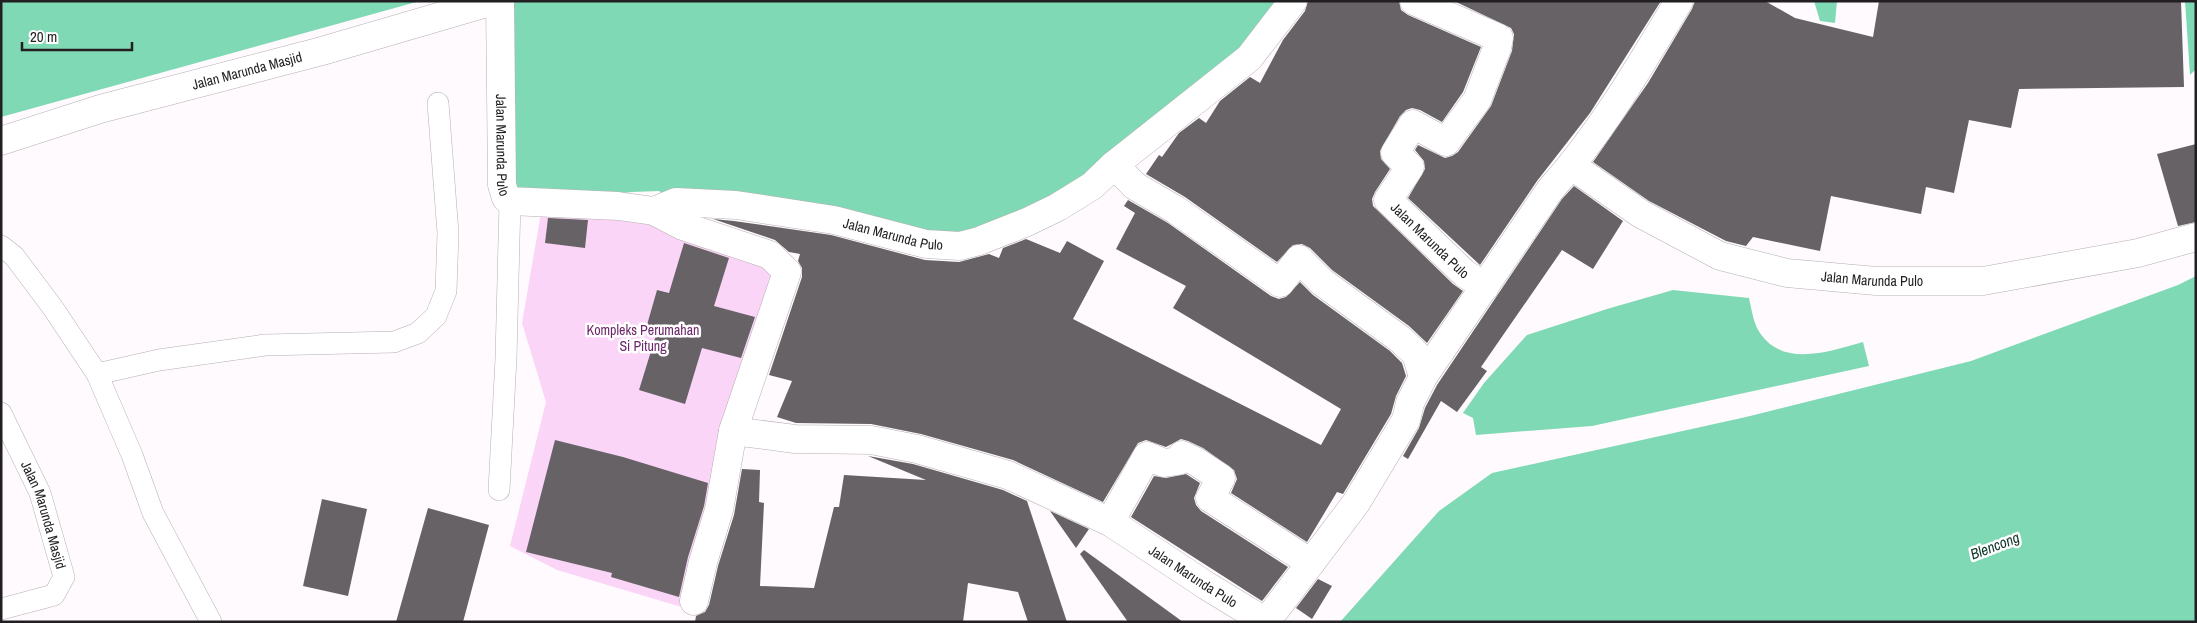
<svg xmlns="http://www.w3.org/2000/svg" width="2197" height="623" font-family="'Archivo Narrow',sans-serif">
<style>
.green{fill:#fbd5f7}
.water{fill:#80d9b5}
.building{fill:#666266}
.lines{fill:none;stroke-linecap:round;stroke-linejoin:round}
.service-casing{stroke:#b4afb3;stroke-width:22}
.minor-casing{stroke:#b4afb3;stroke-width:29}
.service{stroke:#fff;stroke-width:21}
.minor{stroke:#fff;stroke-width:28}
.labels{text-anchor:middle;stroke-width:5;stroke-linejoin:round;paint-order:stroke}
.street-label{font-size:14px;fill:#211f21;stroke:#fff}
.park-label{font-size:14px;fill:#6c2769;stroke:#fff}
.water-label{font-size:15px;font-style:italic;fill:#0d3628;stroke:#fff}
</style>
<rect width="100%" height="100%" fill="#fffafe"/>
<polygon class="green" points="542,207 654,221 780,271 685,608 557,570 510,546 546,402 522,323"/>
<g class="water">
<polygon points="1,1 420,1 1,117"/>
<polygon points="510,1 1285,1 1251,46 1079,184 965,242 665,196 659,191 632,192 569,199 508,187"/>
<polygon points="1814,1 1837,1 1835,23 1820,21"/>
<polygon points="2185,1 2196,1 2196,69 2190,75"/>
<polygon points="2196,276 2196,622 1340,622 1439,511 1492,473 1746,417 1971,361 2178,285"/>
<path d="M1673 290 1749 298C1751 307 1753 319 1757 328 1779 369 1828 352 1863 342L1869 366 1592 426 1476 435 1473 418 1463 413 1484 383 1527 335 1607 309Z"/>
</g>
<g class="building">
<polygon points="1308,1 1399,1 1401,10 1408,15 1481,47 1463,92 1442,122 1420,110 1412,108 1406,110 1400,116 1380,151 1381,159 1390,169 1375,192 1372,199 1373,206 1453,284 1463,291 1427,343 1409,326 1332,270 1310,248 1302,244 1293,245 1277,262 1185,197 1146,174 1159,155 1162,157 1179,133 1199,118 1206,123 1220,101 1250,77 1260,83 1283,40 1305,11"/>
<polygon points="1454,1 1661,1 1590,113 1537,181 1480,265 1408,198 1425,169 1424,161 1415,150 1418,145 1445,158 1452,156 1458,152 1491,106 1512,51 1514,34 1511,28"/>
<polygon points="1695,1 1765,1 1795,18 1873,37 1879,1 2181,1 2184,87 2019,89 2011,128 1969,120 1954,193 1926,187 1921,214 1831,196 1820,251 1753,237 1746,246 1726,241 1649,201 1593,162 1648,83 1692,9"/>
<polygon points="2196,144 2196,222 2178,226 2157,154"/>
<polygon points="1574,186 1623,221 1593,269 1562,250 1481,367 1487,371 1457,412 1441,401 1408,459 1403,456 1419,428 1425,408 1437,385 1562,199"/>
<polygon points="1128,200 1168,223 1271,296 1279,299 1286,297 1300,282 1313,295 1390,351 1402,363 1406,376 1396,396 1391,414 1343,494 1337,492 1307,542 1231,493 1237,479 1234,470 1203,448 1188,441 1181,439 1166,447 1146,440 1138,443 1103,502 1013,460 921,434 871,424 796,423 777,417 792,381 769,375 802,277 802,268 798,261 800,254 789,252 775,240 713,219 734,221 831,235 925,260 959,262 989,254 999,258 1003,248 1026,239 1060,253 1067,241 1104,261 1073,319 1321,445 1341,409 1173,308 1186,286 1116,249 1135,213 1124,206"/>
<polygon points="548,218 588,220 585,248 545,243"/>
<polygon points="684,243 729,258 714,306 755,317 741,358 702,348 685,404 639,390 656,335 645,332 657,290 669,293"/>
<polygon points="555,440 623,457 708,483 704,506 688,557 679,597 611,577 612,573 526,552"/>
<polygon points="868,456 913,464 1003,490 1027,501 1067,622 1028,622 1018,592 968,583 963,622 695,622 696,616 705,612 709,605 718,566 734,515 742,469 760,470 759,502 764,503 760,586 814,588 834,507 839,507 844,475 926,480"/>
<polygon points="1186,474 1200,483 1194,498 1196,505 1201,511 1288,567 1262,601 1131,517 1154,476 1166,478"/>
<polygon points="322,499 367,509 348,596 303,586"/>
<polygon points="428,508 489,525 463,622 396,622"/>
<polygon points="1050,511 1089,529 1076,548"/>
<polygon points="1084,550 1183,622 1128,622 1080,554"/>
<polygon points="1318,579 1332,586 1312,619 1296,608"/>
</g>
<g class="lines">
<defs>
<g id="service">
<polyline points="1,246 14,256 53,308 97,374 132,455 153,513 211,622"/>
<polyline points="97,374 159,360 265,345 394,342 418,333 436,316 446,291 448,233 438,103"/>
<path id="s1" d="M1 413 40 493 64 577 54 595 1 609"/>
<polyline points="499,490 506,358 510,201"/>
</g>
<g id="minor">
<path id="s2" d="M500 1 502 185 506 198 510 201 618 206 654 211 683 226 770 255 787 272 733 431 795 439 871 440 917 449 1008 475 1110 522 1207 586 1266 622 1356 503 1406 420 1410 403 1423 377 1550 190C1601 133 1640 66 1679 1"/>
<path id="s3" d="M1414 1 1499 38 1497 48 1477 100 1446 142 1413 124 1395 153 1410 167 1388 200 1464 273 1485 287"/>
<path id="s4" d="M1 141 100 109 322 51 493 1"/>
<polyline points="1114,165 1135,186 1176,210 1280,283 1299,259 1322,282 1400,339 1416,354 1423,377"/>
<path id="s5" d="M1572 166 1641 214 1720 256 1787 273 1876 281H1983L2138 253 2196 237"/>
<path id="s6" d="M654 211 676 202 736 205 834 220 926 244 960 246 979 241 1027 222 1058 207 1092 186 1114 165 1249 58 1293 1"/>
<polyline points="1110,522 1147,456 1164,463 1178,461 1182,455 1195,461 1221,478 1210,498 1311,563"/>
<polyline points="694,601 703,562 719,510 733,431"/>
</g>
</defs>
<use href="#service" class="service-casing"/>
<use href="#minor" class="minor-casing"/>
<use href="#service" class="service"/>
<use href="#minor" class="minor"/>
</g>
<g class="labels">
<g class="street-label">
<text dy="5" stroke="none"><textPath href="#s4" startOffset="256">Jalan Marunda Masjid</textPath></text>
<text dy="5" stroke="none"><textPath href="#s2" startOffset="144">Jalan Marunda Pulo</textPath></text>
<text dy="5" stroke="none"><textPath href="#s6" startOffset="244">Jalan Marunda Pulo</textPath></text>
<text dy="5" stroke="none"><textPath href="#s3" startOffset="401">Jalan Marunda Pulo</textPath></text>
<text dy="5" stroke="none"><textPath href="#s5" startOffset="328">Jalan Marunda Pulo</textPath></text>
<text dy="5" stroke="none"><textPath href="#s1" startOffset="111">Jalan Marunda Masjid</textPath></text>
<text dy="5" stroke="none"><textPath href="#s2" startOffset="1155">Jalan Marunda Pulo</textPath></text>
</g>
<g class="park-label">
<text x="643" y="335">Kompleks Perumahan<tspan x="643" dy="16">Si Pitung</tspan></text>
</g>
<g class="water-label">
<text transform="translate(1995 546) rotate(-21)" y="5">Blencong</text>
</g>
</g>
<rect width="2197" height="623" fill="none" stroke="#211f21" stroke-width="5"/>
<path d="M22 42v8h110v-8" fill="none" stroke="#211f21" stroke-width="2.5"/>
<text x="30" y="42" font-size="15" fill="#211f21" stroke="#ffffff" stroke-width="4" paint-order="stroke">20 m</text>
</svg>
